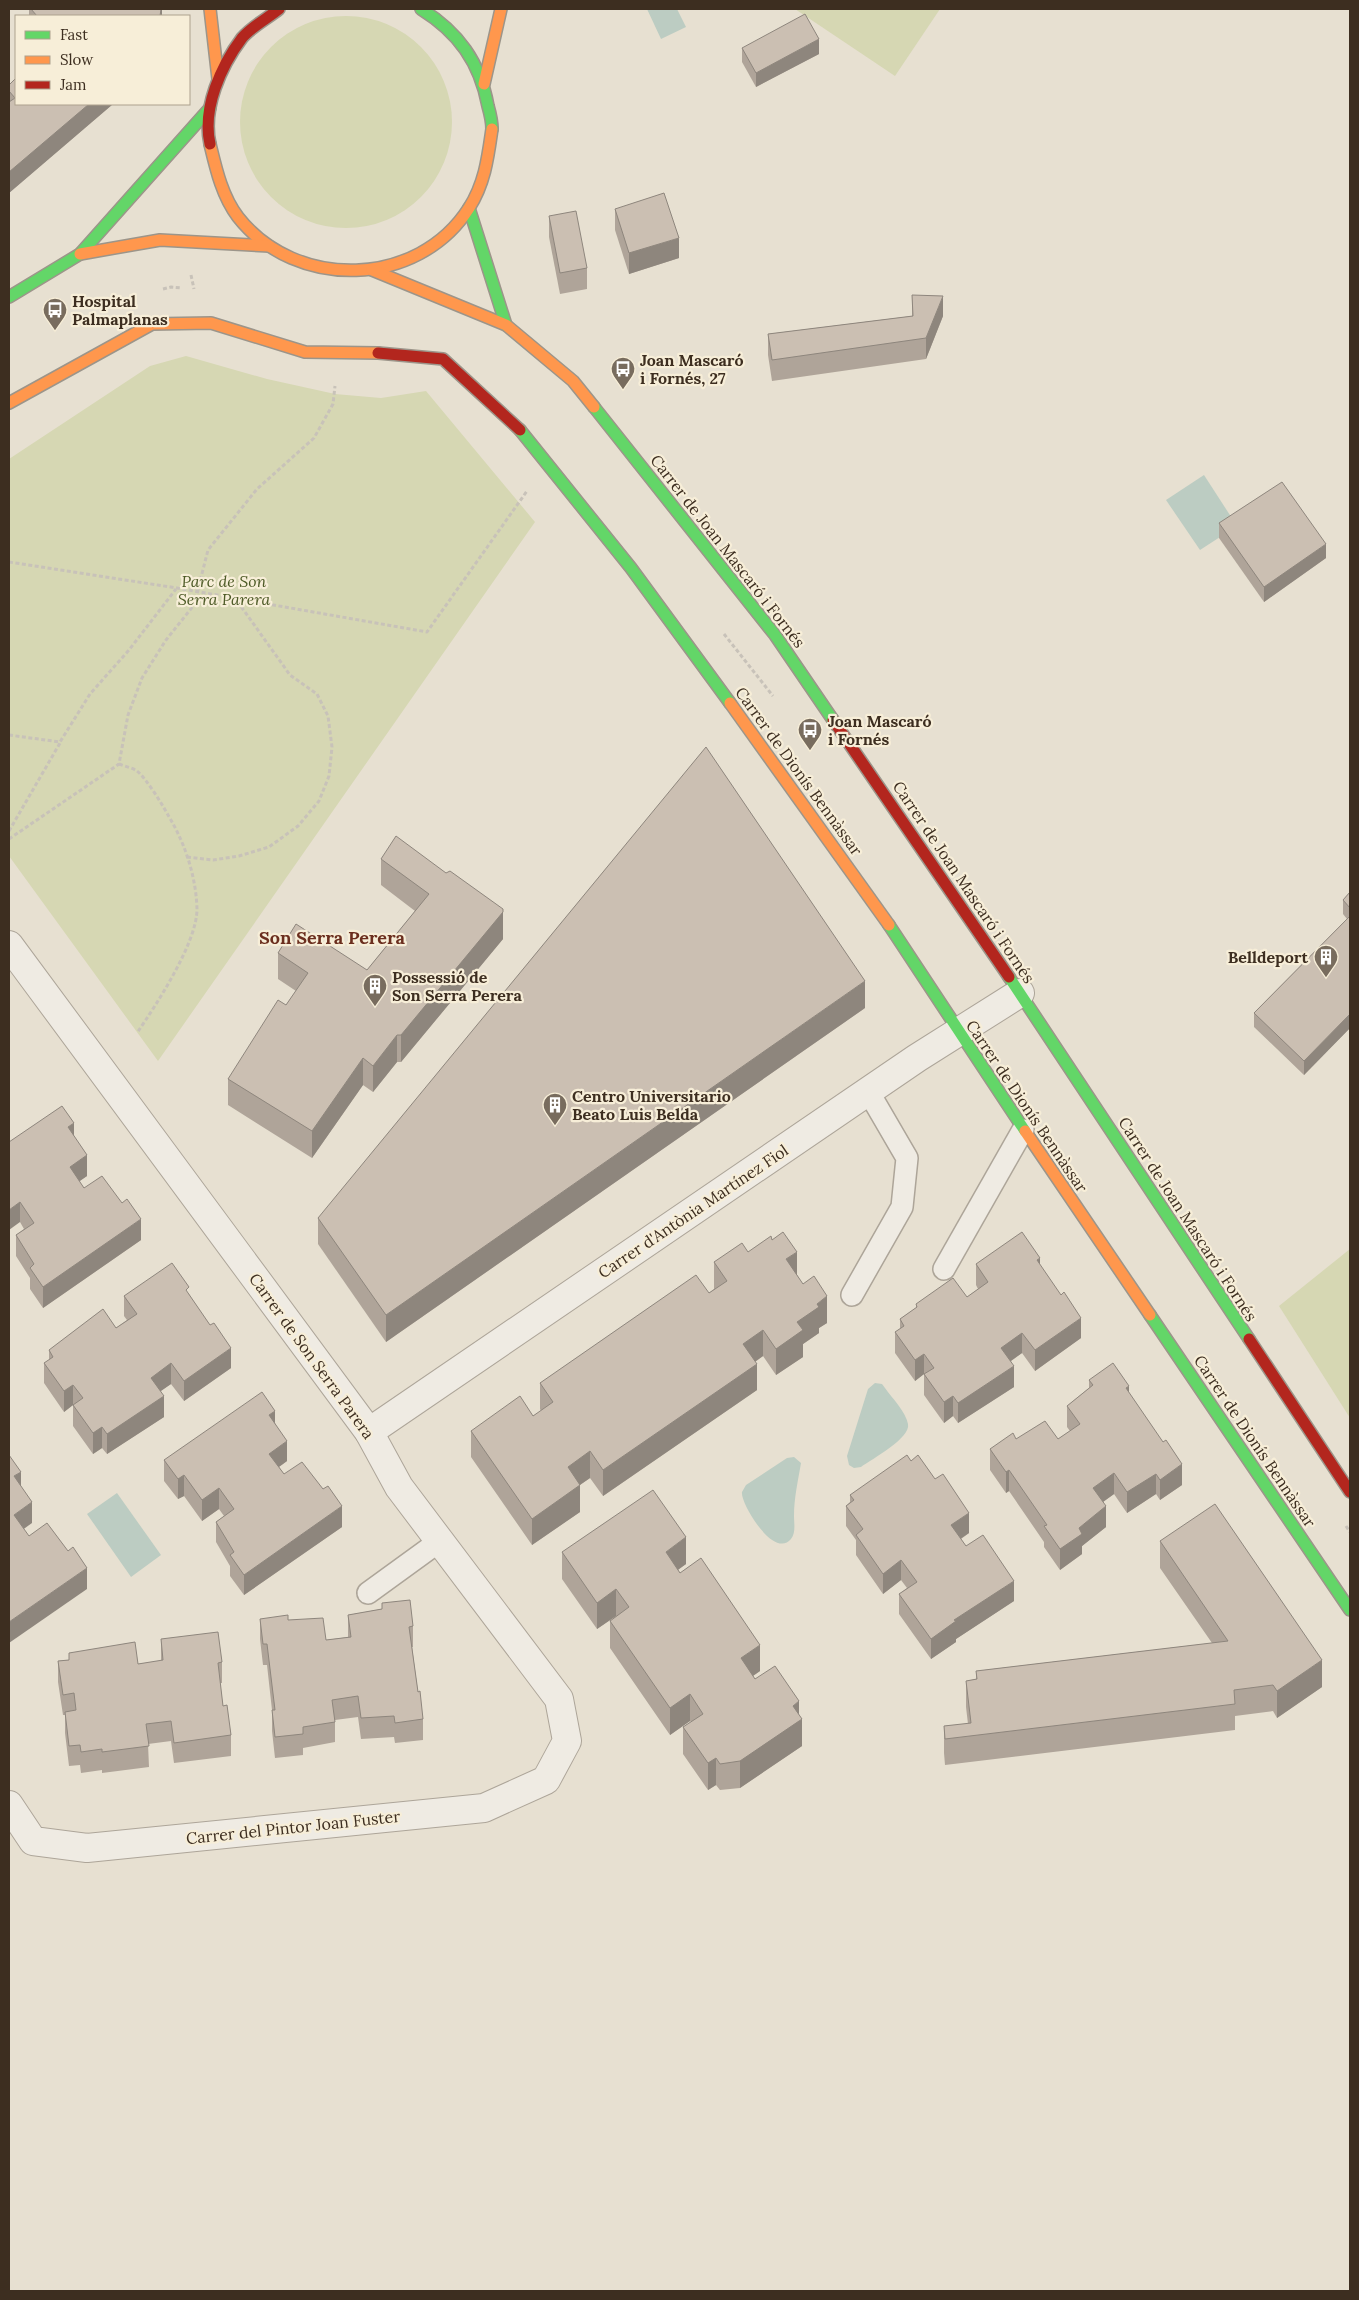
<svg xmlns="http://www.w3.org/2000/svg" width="1359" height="2300" font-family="Lora,serif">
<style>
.green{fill:#d6d7b3}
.water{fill:#bcccc2}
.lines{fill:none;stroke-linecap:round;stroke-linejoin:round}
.lane-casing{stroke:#ada599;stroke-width:24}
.street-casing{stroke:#ada599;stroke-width:30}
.fast-casing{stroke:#9c958a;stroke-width:14}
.slow-casing{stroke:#9c958a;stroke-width:14}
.jam-casing{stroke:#9c958a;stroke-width:14}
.path{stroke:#c8c2b9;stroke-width:3;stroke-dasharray:4 2.5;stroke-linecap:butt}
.lane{stroke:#efebe3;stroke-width:21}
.street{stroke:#efebe3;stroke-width:28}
.fast{stroke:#63d668;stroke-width:11}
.slow{stroke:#ff974d;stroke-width:11}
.jam{stroke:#b3261e;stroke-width:11}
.wall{fill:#afa499}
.shaded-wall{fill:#8e867d}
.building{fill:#cbbfb2;stroke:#8e867d}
.labels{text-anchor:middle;stroke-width:4.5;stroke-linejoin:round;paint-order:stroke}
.poi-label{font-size:16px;font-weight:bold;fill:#3d2e20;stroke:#f7eed8;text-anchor:start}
.street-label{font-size:16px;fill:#3d2e20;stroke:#f7eed8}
.park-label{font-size:16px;font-style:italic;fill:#4d5a26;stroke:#f7eed8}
.neighbourhood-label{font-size:18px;font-weight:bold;fill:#6b2e1e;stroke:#f7eed8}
</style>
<rect width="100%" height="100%" fill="#e7e0d1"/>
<g class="green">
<polygon points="795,9 940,9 895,76"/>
<circle cx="346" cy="122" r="106"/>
<polygon points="186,356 267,379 335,394 381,398 426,391 535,522 158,1061 9,856 9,459 150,366"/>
<polygon points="1350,1249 1350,1418 1279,1306"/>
</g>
<g class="water">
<polygon points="647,9 677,9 686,27 661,39"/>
<polygon points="1204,475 1237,526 1200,550 1166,500"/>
<path d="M875 1383 882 1384 885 1388C892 1398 906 1412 908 1424 911 1438 872 1459 861 1467L854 1468 849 1465 847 1456 868 1389Z"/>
<path d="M794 1457 801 1463C798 1481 794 1498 794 1516 794 1523 796 1533 791 1539 774 1560 740 1503 742 1492L746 1485 787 1458Z"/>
<polygon points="117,1493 161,1555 131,1577 87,1514"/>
</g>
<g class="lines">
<defs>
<g id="lane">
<polyline points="944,1269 1023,1130"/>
<polyline points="852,1295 902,1207 907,1158 868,1091"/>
<polyline points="368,1593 441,1540"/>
</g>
<g id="street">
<polyline points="9,945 369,1432 399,1487 559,1699 567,1741 546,1780 484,1808 87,1848 33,1841 9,1805"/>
<polyline points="369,1432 917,1058 1020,993"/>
</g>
<g id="fast">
<path d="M421 9C458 32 480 62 488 106 490 113 492 121 492 129"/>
<polyline points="469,208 506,325"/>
<polyline points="9,297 80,254 210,108"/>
<polyline points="594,407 775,635 833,720"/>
<polyline points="520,430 631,568 730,703"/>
<polyline points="889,925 1025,1131"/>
<polyline points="1009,977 1249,1339"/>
<polyline points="1150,1315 1350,1610"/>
</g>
<g id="slow">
<polyline points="210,9 218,79"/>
<polyline points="484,84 501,9"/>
<path d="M210 144C216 169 222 196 238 217 296 291 418 288 469 208 485 183 488 157 492 129"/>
<polyline points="80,254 160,240 269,246"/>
<polyline points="372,270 506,325 573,381 594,407"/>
<polyline points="9,403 152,324 211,323 305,352 378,353"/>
<polyline points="730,703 889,925"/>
<polyline points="1025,1131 1150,1315"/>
</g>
<g id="jam">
<path d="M210 144C202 108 221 66 242 38 251 27 268 18 279 9"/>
<polyline points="378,353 443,359 520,430"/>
<polyline points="833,720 1009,977"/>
<polyline points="1249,1339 1350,1492"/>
</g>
</defs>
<use href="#lane" class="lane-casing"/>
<use href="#street" class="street-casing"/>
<use href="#fast" class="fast-casing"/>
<use href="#slow" class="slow-casing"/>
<use href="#jam" class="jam-casing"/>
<g class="path">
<polyline points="191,275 194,289"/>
<polyline points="163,289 171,287 182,288"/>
<polyline points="9,562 177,588 427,632 527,491"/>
<polyline points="724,634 773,696"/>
<polyline points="9,735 60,742 90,694 129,650 176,589"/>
<path d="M119 764C124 766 133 768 137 771 146 778 162 804 168 815 185 843 196 876 197 909 197 943 156 1005 137 1033"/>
<polyline points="9,831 60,743"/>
<polyline points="9,839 119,764 128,715 142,678 166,640 194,605 208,550 257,489 314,438 333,404 335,386"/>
<polyline points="187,857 213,860 239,856 269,847 298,826 319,801 329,776 332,747 328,716 317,694 290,675 235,598"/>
<polyline points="1346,1526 1350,1532"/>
</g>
<use href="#lane" class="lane"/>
<use href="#street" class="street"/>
<use href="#fast" class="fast"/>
<use href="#slow" class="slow"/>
<use href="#jam" class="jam"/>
</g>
<g class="wall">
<rect x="29" y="9" width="133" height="7"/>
<polygon points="742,48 819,54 756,87 742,62"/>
<polygon points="16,78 16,104 113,104 9,193 9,85"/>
<polygon points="615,209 679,258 629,274 615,230"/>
<polygon points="549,216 587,268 587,289 560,294 549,237"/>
<polygon points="912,295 943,316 926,359 772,381 768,355 768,334 912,316"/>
<polygon points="1219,523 1326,558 1264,602 1219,538"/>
<polygon points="381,859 503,939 401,1062 397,1062 373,1092 363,1085 312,1158 228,1105 228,1079 286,1005 296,991 278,979 278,953 367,970 415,911 381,885"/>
<polygon points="1350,892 1350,1028 1304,1075 1254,1027 1254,1013 1347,919 1343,914 1343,900"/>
<polygon points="865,1008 386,1342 318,1244 318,1218"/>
<polygon points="74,1136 87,1176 79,1181 84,1188 141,1240 43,1308 30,1289 30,1278 16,1256 16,1235 24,1229 20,1222 9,1142"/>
<polygon points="748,1252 797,1275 827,1323 819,1328 819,1333 803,1344 803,1357 776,1375 763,1356 755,1362 757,1390 603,1496 590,1478 580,1485 580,1512 532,1545 471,1457 471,1431 533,1416 541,1411 540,1409 540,1383 709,1293 714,1289 714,1262"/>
<polygon points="976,1264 1040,1265 1081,1338 1035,1371 1022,1353 1011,1361 1014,1387 958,1423 953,1416 944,1423 924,1395 924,1374 915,1381 895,1353 895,1332 900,1329 900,1319 916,1308 916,1304 967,1297 978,1289 976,1285"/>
<polygon points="189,1294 231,1368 184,1401 171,1384 160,1391 164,1417 107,1454 102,1448 93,1454 73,1426 73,1405 64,1412 44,1383 44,1363 49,1360 49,1350 116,1328 127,1320 124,1316 124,1296"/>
<polygon points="1089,1380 1129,1393 1182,1485 1160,1500 1156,1494 1127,1513 1114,1494 1103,1502 1106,1527 1082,1546 1082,1554 1060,1570 1044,1547 1044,1542 1009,1491 1006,1493 990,1470 990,1449 1016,1439 1058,1439 1070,1431 1067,1427 1067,1406 1089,1388"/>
<polygon points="275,1423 287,1461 279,1467 284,1474 342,1527 244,1595 230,1576 230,1566 216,1542 216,1522 224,1516 219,1509 202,1521 184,1496 178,1499 164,1481 164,1460"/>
<polygon points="911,1461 969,1533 961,1539 966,1546 1014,1601 956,1639 956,1642 931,1659 899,1614 899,1594 907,1588 901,1580 883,1594 856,1555 856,1540 846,1526 846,1506 850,1502 850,1495"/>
<polygon points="1160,1541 1322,1687 1277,1718 1273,1711 1235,1716 1235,1730 945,1765 944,1753 944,1726 968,1724 966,1707 966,1681 976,1679 976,1671 1212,1643 1160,1568"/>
<polygon points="562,1552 686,1564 678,1570 760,1671 753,1676 755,1679 799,1715 802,1746 740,1788 720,1790 716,1785 708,1790 683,1754 683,1727 691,1722 690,1721 670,1735 610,1648 610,1621 616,1616 597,1629 562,1579"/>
<polygon points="382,1603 413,1626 413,1647 412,1647 418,1692 423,1719 423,1740 395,1743 394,1737 361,1739 358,1717 335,1720 335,1742 303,1748 303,1755 275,1758 272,1731 272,1710 267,1665 263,1665 260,1639 260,1619 288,1620 326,1640 348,1637 348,1615 382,1609"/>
<polygon points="161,1639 222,1662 222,1683 220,1683 223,1706 231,1735 231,1756 174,1763 171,1741 148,1744 149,1767 102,1773 102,1770 81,1773 80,1765 69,1766 65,1733 65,1715 63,1715 58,1682 58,1661 69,1660 69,1653 138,1664 161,1661"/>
</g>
<g class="shaded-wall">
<polygon points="161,9 162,9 162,16 160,16"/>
<polygon points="819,39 819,54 756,87 756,73"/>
<polygon points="89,104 113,104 9,193 9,172"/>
<polygon points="679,238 679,258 629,274 629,253"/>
<polygon points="943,296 943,316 926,359 926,338"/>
<polygon points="1326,544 1326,558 1264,602 1264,587"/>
<polygon points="503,909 503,939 401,1062 401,1035"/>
<polygon points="865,981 865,1008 386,1342 386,1315"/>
<polygon points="1350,1014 1350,1028 1304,1075 1304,1061"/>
<polygon points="397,1035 397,1062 373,1092 373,1066"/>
<polygon points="10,1043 10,1064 9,1066 9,1046"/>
<polygon points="363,1058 363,1085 312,1158 312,1131"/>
<polygon points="74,1123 74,1144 68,1127"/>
<polygon points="87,1155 87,1176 70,1188 70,1167"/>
<polygon points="20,1202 20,1222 9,1230 9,1210"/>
<polygon points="141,1219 141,1240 43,1308 43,1287"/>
<polygon points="797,1252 797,1278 786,1259"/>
<polygon points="1040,1258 1040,1278 1037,1260"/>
<polygon points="827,1296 827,1323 819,1328 819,1333 803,1344 803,1357 776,1375 776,1349 797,1322 817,1304"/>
<polygon points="1081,1318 1081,1338 1035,1371 1035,1350"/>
<polygon points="763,1330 763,1356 743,1370 743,1344"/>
<polygon points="1022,1333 1022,1353 1001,1368 1001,1348"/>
<polygon points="231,1348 231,1368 184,1401 184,1381"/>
<polygon points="924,1354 924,1374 915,1381 915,1360"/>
<polygon points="171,1363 171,1384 151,1398 151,1378"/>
<polygon points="757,1364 757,1390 603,1496 603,1470"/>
<polygon points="1014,1366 1014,1387 958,1423 958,1403"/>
<polygon points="73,1385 73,1405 64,1412 64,1391"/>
<polygon points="1129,1386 1129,1407 1126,1388"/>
<polygon points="164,1396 164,1417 107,1454 107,1434"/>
<polygon points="953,1396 953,1416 944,1423 944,1402"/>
<polygon points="275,1411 275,1432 269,1415"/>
<polygon points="102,1427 102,1448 93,1454 93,1433"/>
<polygon points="287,1441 287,1461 269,1474 269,1454"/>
<polygon points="590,1451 590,1478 568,1493 568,1467"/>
<polygon points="1182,1464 1182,1485 1160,1500 1160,1480"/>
<polygon points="1009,1470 1009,1491 1006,1493 1006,1472"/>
<polygon points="21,1472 21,1493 14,1476"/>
<polygon points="1114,1473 1114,1494 1093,1509 1093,1488"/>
<polygon points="1156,1474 1156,1494 1127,1513 1127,1492"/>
<polygon points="184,1475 184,1496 178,1499 178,1479"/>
<polygon points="580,1485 580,1512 532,1545 532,1519"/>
<polygon points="219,1488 219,1509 202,1521 202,1500"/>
<polygon points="32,1502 32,1523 14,1536 14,1515"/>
<polygon points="342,1506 342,1527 244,1595 244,1575"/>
<polygon points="1106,1506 1106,1527 1082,1546 1082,1554 1060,1570 1060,1549 1079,1528"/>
<polygon points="969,1513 969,1533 951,1545 951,1525"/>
<polygon points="686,1537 686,1564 666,1578 666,1552"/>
<polygon points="901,1560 901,1580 883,1594 883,1574"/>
<polygon points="87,1568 87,1589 9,1643 9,1622"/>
<polygon points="1014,1581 1014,1601 956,1639 956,1642 931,1659 931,1639 954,1620"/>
<polygon points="616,1589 616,1616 597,1629 597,1603"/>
<polygon points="760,1645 760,1671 741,1684 741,1658"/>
<polygon points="1322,1660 1322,1687 1277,1718 1277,1691"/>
<polygon points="690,1694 690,1721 670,1735 670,1708"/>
<polygon points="799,1701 799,1721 802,1719 802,1746 740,1788 740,1761 793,1706"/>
<polygon points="716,1758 716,1785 708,1790 708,1763"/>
</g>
<g class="building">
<polygon points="31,9 161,9 160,16 37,16"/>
<polygon points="805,14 819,39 756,73 742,48"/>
<polygon points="16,78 16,104 89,104 9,172 9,102 15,98 9,91 9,85"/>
<polygon points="664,193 679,238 629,253 615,209"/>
<polygon points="576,211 587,268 560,273 549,216"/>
<polygon points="912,295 943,296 926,338 772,360 768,334 913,316"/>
<polygon points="1282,482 1326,544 1264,587 1219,523"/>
<polygon points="706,747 865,981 386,1315 318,1218"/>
<polygon points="396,836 446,873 450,871 503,909 503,912 401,1035 397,1035 373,1066 363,1058 312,1131 228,1079 278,1000 286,1005 308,973 278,953 296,924 367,970 429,894 381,859"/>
<polygon points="1350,892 1350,908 1343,900"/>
<polygon points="1350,916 1350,1014 1304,1061 1254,1013"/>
<polygon points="62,1106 74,1123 68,1127 87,1155 70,1167 84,1188 102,1176 122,1203 127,1199 141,1219 43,1287 30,1268 34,1264 16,1235 34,1223 20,1202 9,1210 9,1142"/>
<polygon points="783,1232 797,1252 786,1259 803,1284 814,1276 827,1296 817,1304 819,1307 797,1322 803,1330 776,1349 763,1330 743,1344 757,1364 603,1470 590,1451 568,1467 580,1485 532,1519 471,1431 520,1396 533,1416 553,1402 540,1383 696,1275 709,1293 727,1281 714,1262 742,1243 748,1252 771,1236 772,1240"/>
<polygon points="1022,1232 1040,1258 1037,1260 1061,1295 1064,1292 1081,1318 1035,1350 1022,1333 1001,1348 1014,1366 958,1403 953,1396 944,1402 924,1374 934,1368 924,1354 915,1360 895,1332 904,1326 900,1319 917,1307 916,1304 953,1278 967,1297 988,1282 976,1264"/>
<polygon points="172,1263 189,1287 186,1290 210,1325 214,1323 231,1348 184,1381 171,1363 151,1378 164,1396 107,1434 102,1427 93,1433 73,1405 83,1398 73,1385 64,1391 44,1363 53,1357 49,1350 103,1309 116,1328 137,1314 124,1296"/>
<polygon points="1113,1363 1129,1386 1126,1388 1163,1442 1166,1440 1182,1464 1160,1480 1156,1474 1127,1492 1114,1473 1093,1488 1106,1506 1079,1528 1082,1534 1060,1549 1044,1526 1047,1525 1009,1470 1006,1472 990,1449 1013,1433 1016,1439 1045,1421 1058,1439 1080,1424 1067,1406 1093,1385 1089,1380"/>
<polygon points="262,1392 275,1411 269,1415 287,1441 269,1454 284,1474 302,1462 323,1489 328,1486 342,1506 244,1575 230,1555 234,1552 216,1522 234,1509 219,1488 202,1500 184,1475 178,1479 164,1460"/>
<polygon points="9,1455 21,1472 14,1476 32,1502 14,1515 29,1536 47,1523 68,1551 73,1547 87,1568 9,1622"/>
<polygon points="907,1455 911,1461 918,1455 935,1479 943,1474 969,1513 951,1525 966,1546 983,1535 1014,1581 954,1620 956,1621 931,1639 899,1594 917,1582 901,1560 883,1574 856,1535 863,1529 846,1506 854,1500 850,1495"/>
<polygon points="653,1490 686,1537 666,1552 680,1573 701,1558 760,1645 741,1658 755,1679 775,1666 799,1701 793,1706 802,1719 740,1761 720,1764 716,1758 708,1763 683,1727 703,1714 690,1694 670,1708 610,1621 629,1607 616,1589 597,1603 562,1552"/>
<polygon points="1215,1504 1322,1660 1277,1691 1273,1685 1234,1690 1235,1704 945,1739 944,1726 971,1723 966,1681 977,1679 976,1671 1228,1641 1160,1541"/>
<polygon points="410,1600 413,1626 409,1627 418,1692 420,1691 423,1719 395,1723 394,1716 361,1718 358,1696 332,1700 335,1722 303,1727 303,1734 275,1737 272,1710 275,1710 267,1644 263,1644 260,1619 288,1615 288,1620 323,1618 326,1640 351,1637 348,1615 382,1609 382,1603"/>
<polygon points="218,1632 222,1662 218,1663 223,1706 227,1705 231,1735 174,1743 171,1721 146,1724 149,1746 102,1752 102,1749 81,1752 80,1745 69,1746 65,1712 76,1710 74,1693 63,1695 58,1661 69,1660 69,1653 135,1642 138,1664 163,1660 161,1639"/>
</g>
<defs>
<symbol id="bus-pin" viewBox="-11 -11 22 30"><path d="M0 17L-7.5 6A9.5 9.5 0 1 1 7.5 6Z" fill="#786c5e" stroke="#f7eed8"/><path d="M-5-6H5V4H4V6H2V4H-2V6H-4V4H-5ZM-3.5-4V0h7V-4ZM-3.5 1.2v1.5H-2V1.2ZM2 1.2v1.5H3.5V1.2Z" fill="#fff"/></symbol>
<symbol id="building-pin" viewBox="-11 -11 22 30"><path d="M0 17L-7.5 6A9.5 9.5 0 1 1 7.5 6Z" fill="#786c5e" stroke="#f7eed8"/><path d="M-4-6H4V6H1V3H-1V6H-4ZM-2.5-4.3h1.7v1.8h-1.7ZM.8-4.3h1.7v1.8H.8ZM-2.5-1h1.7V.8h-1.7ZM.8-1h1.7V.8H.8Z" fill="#fff"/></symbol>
</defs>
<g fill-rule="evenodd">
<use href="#bus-pin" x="41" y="296" width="28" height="38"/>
<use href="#bus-pin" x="609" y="355" width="28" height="38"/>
<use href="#bus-pin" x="796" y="716" width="28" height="38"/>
<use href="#building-pin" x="1312" y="943" width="28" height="38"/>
<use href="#building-pin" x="361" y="972" width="28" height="38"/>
<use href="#building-pin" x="541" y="1091" width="28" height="38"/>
</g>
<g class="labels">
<g class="poi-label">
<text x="72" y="307">Hospital<tspan x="72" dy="18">Palmaplanas</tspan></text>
<text x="640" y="366">Joan Mascaró<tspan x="640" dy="18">i Fornés, 27</tspan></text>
<text x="828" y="727">Joan Mascaró<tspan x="828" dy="18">i Fornés</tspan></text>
<text x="1308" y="963" text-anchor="end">Belldeport</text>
<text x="392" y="983">Possessió de<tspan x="392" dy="18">Son Serra Perera</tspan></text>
<text x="572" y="1102">Centro Universitario<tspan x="572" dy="18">Beato Luis Belda</tspan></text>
</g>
<g class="street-label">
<text transform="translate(728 551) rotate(52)" y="6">Carrer de Joan Mascaró i Fornés</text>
<text transform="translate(799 771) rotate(54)" y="6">Carrer de Dionís Bennàssar</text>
<text transform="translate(964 882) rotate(56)" y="6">Carrer de Joan Mascaró i Fornés</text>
<text transform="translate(1027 1106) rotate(56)" y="6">Carrer de Dionís Bennàssar</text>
<text transform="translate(693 1211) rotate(-34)" y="6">Carrer d'Antònia Martínez Fiol</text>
<text transform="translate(1188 1219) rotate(57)" y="6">Carrer de Joan Mascaró i Fornés</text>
<text transform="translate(312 1356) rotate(54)" y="6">Carrer de Son Serra Parera</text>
<text transform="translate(1255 1441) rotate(56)" y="6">Carrer de Dionís Bennàssar</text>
<text transform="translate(293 1827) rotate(-6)" y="6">Carrer del Pintor Joan Fuster</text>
</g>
<g class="park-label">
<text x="224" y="587">Parc de Son<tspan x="224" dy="18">Serra Parera</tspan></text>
</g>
<g class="neighbourhood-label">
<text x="332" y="944">Son Serra Perera</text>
</g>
</g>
<rect width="1359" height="2300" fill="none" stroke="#3d2e20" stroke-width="20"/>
<rect x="15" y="15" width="175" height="90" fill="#f7eed8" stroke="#ada18e"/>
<rect x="25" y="31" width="25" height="8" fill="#63d668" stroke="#ada18e"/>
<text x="60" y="40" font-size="15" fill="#3d2e20">Fast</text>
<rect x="25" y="56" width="25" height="8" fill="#ff974d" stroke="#ada18e"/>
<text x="60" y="65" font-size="15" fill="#3d2e20">Slow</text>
<rect x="25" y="81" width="25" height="8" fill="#b3261e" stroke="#ada18e"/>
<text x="60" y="90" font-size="15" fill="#3d2e20">Jam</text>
</svg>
